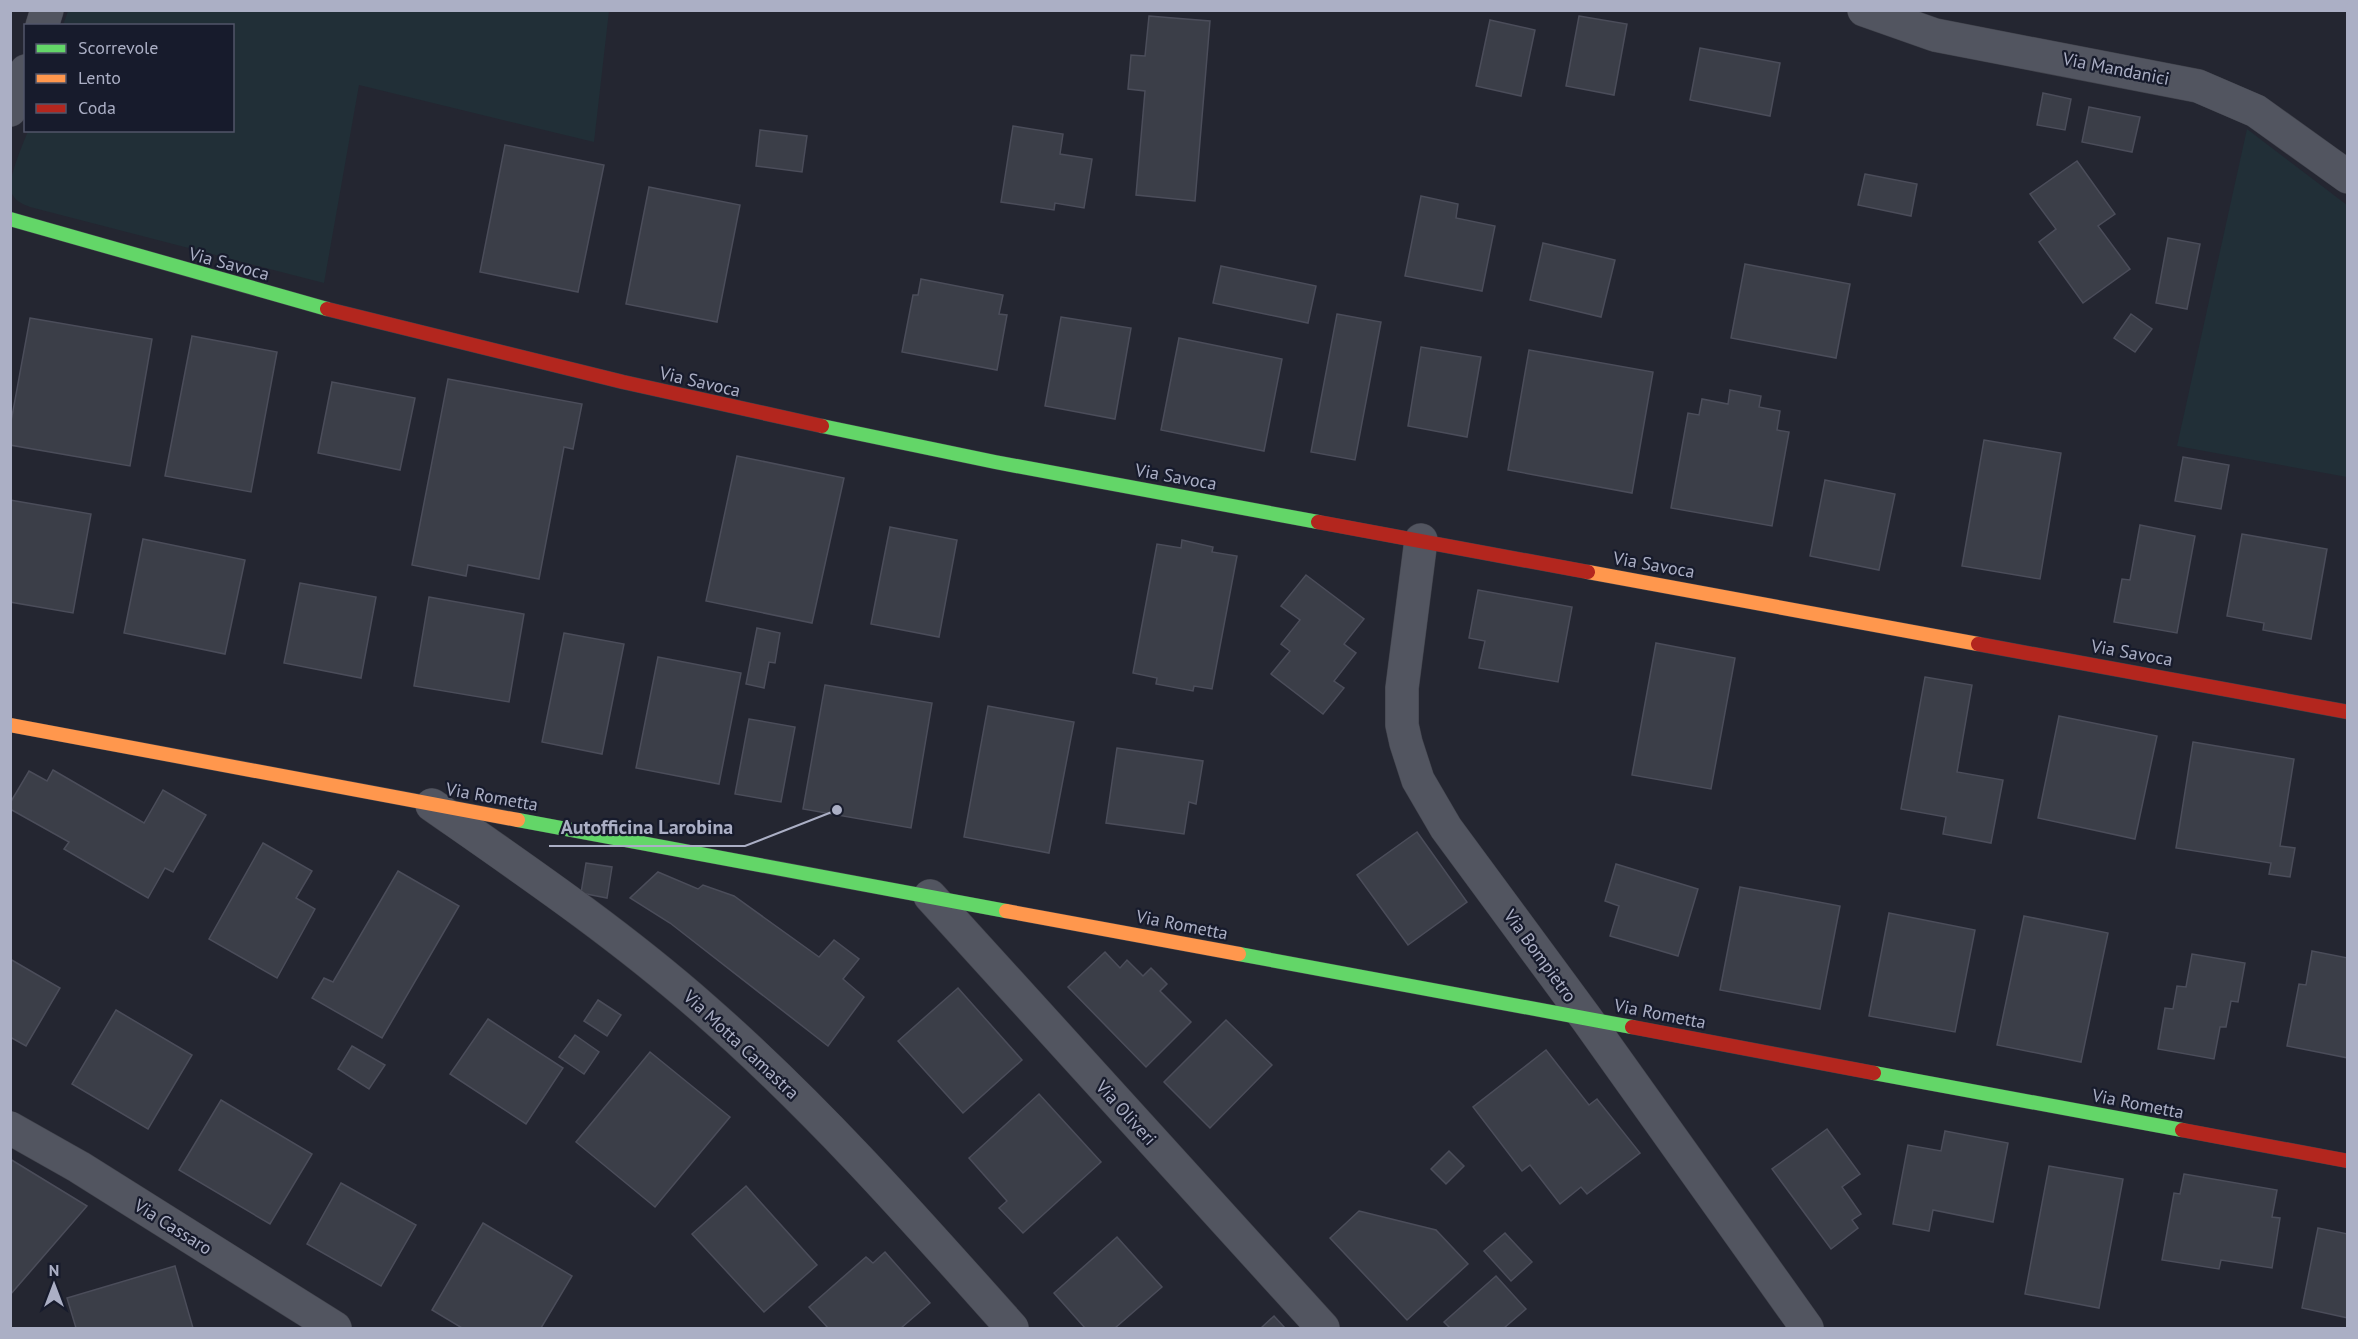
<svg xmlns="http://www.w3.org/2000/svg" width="2358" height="1339" font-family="'PT Sans',sans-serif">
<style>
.green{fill:#212f37}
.building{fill:#3b3e48;stroke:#4b4d5a;stroke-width:1.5}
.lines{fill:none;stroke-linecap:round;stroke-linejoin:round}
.street-casing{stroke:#40424b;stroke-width:34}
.fast-casing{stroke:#40424b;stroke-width:15}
.slow-casing{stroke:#40424b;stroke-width:15}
.jam-casing{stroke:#40424b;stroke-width:15}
.street{stroke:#525560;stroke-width:33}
.fast{stroke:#63d668;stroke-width:14}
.slow{stroke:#ff974d;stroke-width:14}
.jam{stroke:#b3261e;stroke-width:14}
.labels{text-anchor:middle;stroke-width:4.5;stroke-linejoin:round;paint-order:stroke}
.street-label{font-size:18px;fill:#abafc5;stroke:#171b2c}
.leader{fill:none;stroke:#abafc5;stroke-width:2}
.callout-dot{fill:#abafc5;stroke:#171b2c;stroke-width:2}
.callout-label{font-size:20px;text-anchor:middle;font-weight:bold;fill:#abafc5;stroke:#171b2c;stroke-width:4.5;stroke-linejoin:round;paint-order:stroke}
</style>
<rect width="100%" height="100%" fill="#242631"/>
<g class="green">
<path d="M68 11H609L594 142 359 85 324 283 30 207C22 204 15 201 11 192 7 180 23 144 28 131L232 130V26L63 25Z"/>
<polygon points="2247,129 2347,205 2347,477 2177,446"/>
</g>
<g class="building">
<polygon points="1149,16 1210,21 1195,201 1136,195 1145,91 1128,89 1131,55 1145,56"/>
<polygon points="1579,16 1627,24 1614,95 1566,86"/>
<polygon points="1490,20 1535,30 1521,96 1476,86"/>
<polygon points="1700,48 1780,63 1770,116 1690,100"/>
<polygon points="2043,93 2071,99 2065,130 2037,125"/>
<polygon points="2089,107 2140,117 2132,152 2082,142"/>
<polygon points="1013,126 1063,134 1060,154 1092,159 1084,208 1055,203 1054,210 1001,202"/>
<polygon points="760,130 807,136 802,172 756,166"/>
<polygon points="505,145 604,165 578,292 480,272"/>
<polygon points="2077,161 2115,214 2098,226 2130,269 2083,303 2039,242 2056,229 2030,194"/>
<polygon points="1865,174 1917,184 1911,216 1858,205"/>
<polygon points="649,187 740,205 717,322 626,304"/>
<polygon points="1421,196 1458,204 1456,218 1495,226 1482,291 1405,276"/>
<polygon points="2168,238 2200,244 2187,309 2156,303"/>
<polygon points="1543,243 1615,260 1601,317 1530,300"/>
<polygon points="1745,264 1850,284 1836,358 1731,338"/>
<polygon points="1221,266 1316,286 1308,323 1213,303"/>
<polygon points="921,279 1003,295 999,314 1007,315 997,370 902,352 913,295 918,295"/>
<polygon points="1337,314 1381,322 1355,460 1311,452"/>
<polygon points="2131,314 2152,329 2135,352 2114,338"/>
<polygon points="1061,317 1131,328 1115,419 1045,406"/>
<polygon points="30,318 152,339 130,466 10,445 10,427"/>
<polygon points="192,336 277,352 251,492 165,476"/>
<polygon points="1179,338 1282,359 1264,451 1161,430"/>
<polygon points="1421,347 1481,357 1467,437 1408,426"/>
<polygon points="1529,350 1653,372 1632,493 1508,470"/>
<polygon points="448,379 582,404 573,449 564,447 539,579 468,565 466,576 412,565"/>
<polygon points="332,382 415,398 400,470 318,453"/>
<polygon points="1730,390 1761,396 1759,407 1780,411 1777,430 1789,432 1772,526 1671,508 1688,413 1699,415 1702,399 1728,404"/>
<polygon points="1984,440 2061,453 2040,579 1962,566"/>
<polygon points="737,456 844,478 812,623 706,601"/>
<polygon points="2183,457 2229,465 2221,509 2175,501"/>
<polygon points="1825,480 1895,494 1879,570 1810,556"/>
<polygon points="10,500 91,514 73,613 10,602"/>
<polygon points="2140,525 2195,536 2177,633 2114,622 2122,579 2130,580"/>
<polygon points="890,527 957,540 939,637 871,624"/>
<polygon points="2242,534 2327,549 2311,639 2263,630 2264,623 2227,616"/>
<polygon points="143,539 245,560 225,654 124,633"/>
<polygon points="1182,540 1213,547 1212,552 1237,556 1212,689 1194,686 1193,691 1156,684 1157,678 1133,673 1157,544 1181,548"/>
<polygon points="1306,575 1364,619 1344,644 1356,653 1334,681 1344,688 1323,714 1271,674 1290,651 1281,644 1300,620 1281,606"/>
<polygon points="300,583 376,597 361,678 284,663"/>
<polygon points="1478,590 1572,607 1558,682 1479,668 1485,641 1469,638"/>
<polygon points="429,597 524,614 509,702 414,686"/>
<polygon points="757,628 780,633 775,663 769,662 764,688 746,684"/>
<polygon points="564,633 624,644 602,754 542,742"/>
<polygon points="1656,643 1735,658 1711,789 1632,775"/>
<polygon points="658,657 741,673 719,784 636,768"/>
<polygon points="1925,677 1972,685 1957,772 2003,780 1991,843 1943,834 1946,817 1901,809"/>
<polygon points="825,685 932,703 911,828 803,809"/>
<polygon points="988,706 1074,722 1049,853 964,837"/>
<polygon points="2059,716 2157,736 2135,839 2038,818"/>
<polygon points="749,719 795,727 781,802 735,794"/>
<polygon points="2193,742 2294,759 2280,846 2295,848 2290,877 2269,874 2271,863 2176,848"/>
<polygon points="1117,748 1203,761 1196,804 1189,802 1184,834 1106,823"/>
<polygon points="53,770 144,823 163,790 206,815 173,872 165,868 148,898 64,849 69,842 10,809 10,803 29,771 47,781"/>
<polygon points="1417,832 1467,902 1408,945 1357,875"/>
<polygon points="263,843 312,871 296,898 315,909 277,978 209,939"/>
<polygon points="586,863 612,867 607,898 581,893"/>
<polygon points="1616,864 1698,889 1678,956 1610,936 1619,906 1605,901"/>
<polygon points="398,871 459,906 382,1038 312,998 324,978 333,982"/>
<polygon points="658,872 698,889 703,885 734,896 819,957 834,940 859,959 843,979 864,997 828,1046 670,923 630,898"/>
<polygon points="1740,887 1840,906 1820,1009 1720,990"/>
<polygon points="1889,913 1975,930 1955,1032 1869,1016"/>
<polygon points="2024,916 2108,933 2081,1062 1997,1045"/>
<polygon points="2312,951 2348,958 2348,1058 2287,1046 2299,984 2306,985"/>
<polygon points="1105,952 1120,968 1127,960 1143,976 1151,968 1167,984 1160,991 1191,1022 1146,1067 1068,987"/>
<polygon points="2192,954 2245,963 2238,1002 2231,1001 2226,1027 2220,1027 2214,1059 2158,1049 2165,1008 2173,1009 2177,986 2186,987"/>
<polygon points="10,959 60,988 26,1046 10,1037"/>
<polygon points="958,988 1022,1060 963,1113 898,1041"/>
<polygon points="598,1000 621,1015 607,1036 584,1021"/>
<polygon points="116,1010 192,1055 148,1129 72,1084"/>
<polygon points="488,1019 563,1068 526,1124 450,1074"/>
<polygon points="1226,1020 1272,1065 1210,1128 1164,1082"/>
<polygon points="575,1035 599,1052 584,1074 559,1057"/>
<polygon points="352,1046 385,1065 369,1089 338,1069"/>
<polygon points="1546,1050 1589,1105 1597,1099 1640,1153 1587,1194 1581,1187 1560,1204 1530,1165 1522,1171 1473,1107"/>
<polygon points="650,1052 730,1117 655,1207 576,1142"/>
<polygon points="1039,1094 1101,1162 1023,1233 999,1208 1007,1201 969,1158"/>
<polygon points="221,1100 312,1154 270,1224 179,1170"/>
<polygon points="1827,1129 1860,1174 1842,1187 1861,1214 1852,1220 1858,1228 1831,1249 1772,1169"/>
<polygon points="1945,1131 2008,1143 1993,1222 1933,1210 1929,1231 1893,1224 1908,1145 1941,1151"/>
<polygon points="1449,1151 1464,1166 1446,1184 1431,1169"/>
<polygon points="10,1159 87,1206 10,1295"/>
<polygon points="2049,1166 2123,1179 2099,1308 2025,1294"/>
<polygon points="2184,1174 2277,1190 2272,1217 2280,1218 2272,1268 2221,1260 2219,1269 2162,1260 2174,1193 2180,1194"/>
<polygon points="341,1183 416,1225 381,1286 307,1244"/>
<polygon points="746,1186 817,1265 764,1312 692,1234"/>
<polygon points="1359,1211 1436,1230 1468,1264 1407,1320 1330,1238"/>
<polygon points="483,1223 572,1276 541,1328 462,1328 432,1310"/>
<polygon points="2318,1228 2348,1234 2348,1318 2302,1308"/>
<polygon points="1505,1233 1532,1262 1511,1281 1484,1251"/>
<polygon points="1117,1237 1162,1287 1115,1328 1085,1328 1054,1293"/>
<polygon points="885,1252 930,1303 901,1328 828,1328 809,1307 866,1257 873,1263"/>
<polygon points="175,1266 193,1328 76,1328 67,1298"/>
<polygon points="1496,1276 1526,1309 1504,1328 1450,1328 1444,1322"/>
<polygon points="1274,1316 1285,1328 1261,1328"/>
</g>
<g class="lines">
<defs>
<g id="street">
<polyline points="1864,10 1935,35 2198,86 2256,111 2348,177"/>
<polyline points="42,26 47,10"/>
<polyline points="10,110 26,71"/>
<polyline points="1421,540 1402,688 1402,725 1406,743 1418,780 1446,828 1586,1018 1807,1328"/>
<path d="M432 805C525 870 619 934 704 1009 816 1107 914 1218 1012 1328"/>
<polyline points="930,896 1323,1328"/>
<polyline points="10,1128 79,1167 335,1328"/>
</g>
<g id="fast">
<polyline points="10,219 327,309"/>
<polyline points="822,426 995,462 1318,522"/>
<polyline points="518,820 1006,911"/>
<polyline points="1239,954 1632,1027"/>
<polyline points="1874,1073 2182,1130"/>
</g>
<g id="slow">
<polyline points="1588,572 1978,644"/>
<polyline points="10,725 518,820"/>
<polyline points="1006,911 1239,954"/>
</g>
<g id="jam">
<polyline points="327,309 623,382 822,426"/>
<polyline points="1318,522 1588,572"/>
<polyline points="1978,644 2348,712"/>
<polyline points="1632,1027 1874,1073"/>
<polyline points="2182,1130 2348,1161"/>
</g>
</defs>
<use href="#street" class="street-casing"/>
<use href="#fast" class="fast-casing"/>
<use href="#slow" class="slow-casing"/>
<use href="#jam" class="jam-casing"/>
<use href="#street" class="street"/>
<use href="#fast" class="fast"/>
<use href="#slow" class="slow"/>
<use href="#jam" class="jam"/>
</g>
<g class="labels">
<g class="street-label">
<text transform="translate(2116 69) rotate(11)" y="6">Via Mandanici</text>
<text transform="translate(229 264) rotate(15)" y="6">Via Savoca</text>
<text transform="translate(700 382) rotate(13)" y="6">Via Savoca</text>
<text transform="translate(1176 477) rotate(10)" y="6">Via Savoca</text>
<text transform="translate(1654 565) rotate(10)" y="6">Via Savoca</text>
<text transform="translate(2132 653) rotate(10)" y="6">Via Savoca</text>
<text transform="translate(492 797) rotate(10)" y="6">Via Rometta</text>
<text transform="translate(1182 925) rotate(11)" y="6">Via Rometta</text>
<text transform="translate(1540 956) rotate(54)" y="6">Via Bompietro</text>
<text transform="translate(1660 1014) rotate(11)" y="6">Via Rometta</text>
<text transform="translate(741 1045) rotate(43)" y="6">Via Motta Camastra</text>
<text transform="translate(2138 1104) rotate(11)" y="6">Via Rometta</text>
<text transform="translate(1126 1113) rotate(48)" y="6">Via Oliveri</text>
<text transform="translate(173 1227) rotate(32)" y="6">Via Cassaro</text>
</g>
</g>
<path class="leader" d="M837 810L745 846H549"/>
<circle class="callout-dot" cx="837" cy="810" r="6"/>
<g class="callout-label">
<text x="647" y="834">Autofficina Larobina</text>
</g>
<rect width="2358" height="1339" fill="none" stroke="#abafc5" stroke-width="24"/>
<rect x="24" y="24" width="210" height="108" fill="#171b2c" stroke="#525669" stroke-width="1.5"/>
<rect x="36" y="44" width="30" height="9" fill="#63d668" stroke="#525669" stroke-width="1.5"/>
<text x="78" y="54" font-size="18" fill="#abafc5">Scorrevole</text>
<rect x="36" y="74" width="30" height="9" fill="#ff974d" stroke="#525669" stroke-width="1.5"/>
<text x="78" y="84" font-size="18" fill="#abafc5">Lento</text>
<rect x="36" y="104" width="30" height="9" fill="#b3261e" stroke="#525669" stroke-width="1.5"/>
<text x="78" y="114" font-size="18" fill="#abafc5">Coda</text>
<g transform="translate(54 1285)" stroke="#171b2c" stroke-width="4.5" paint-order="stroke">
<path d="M0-4.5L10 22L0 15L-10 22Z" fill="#abafc5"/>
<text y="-9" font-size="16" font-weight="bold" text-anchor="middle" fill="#abafc5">N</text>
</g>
</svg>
